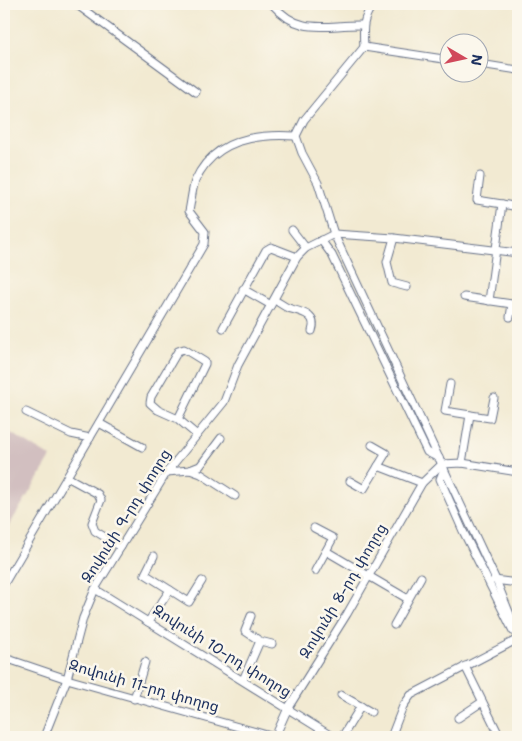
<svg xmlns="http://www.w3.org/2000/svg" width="522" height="741" font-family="'Shantell Sans','Noto Sans Armenian',sans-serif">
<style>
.industrial{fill:#d2bfc0}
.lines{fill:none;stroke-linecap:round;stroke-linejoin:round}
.minor-casing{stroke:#667087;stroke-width:9}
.minor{stroke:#fff;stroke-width:7}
.labels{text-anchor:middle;stroke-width:5;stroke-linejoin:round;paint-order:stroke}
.street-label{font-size:15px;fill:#1b2f5e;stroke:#fbf7ec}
</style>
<rect width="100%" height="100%" fill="#fbf7ec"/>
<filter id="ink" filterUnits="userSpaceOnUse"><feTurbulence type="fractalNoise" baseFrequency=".02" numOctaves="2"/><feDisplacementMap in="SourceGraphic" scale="10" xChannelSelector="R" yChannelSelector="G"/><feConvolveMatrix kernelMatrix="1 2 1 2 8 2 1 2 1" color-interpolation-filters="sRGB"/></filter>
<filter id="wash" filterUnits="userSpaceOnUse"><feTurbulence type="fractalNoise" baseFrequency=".0096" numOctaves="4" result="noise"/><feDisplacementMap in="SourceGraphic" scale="20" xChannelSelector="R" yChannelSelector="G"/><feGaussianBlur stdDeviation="1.12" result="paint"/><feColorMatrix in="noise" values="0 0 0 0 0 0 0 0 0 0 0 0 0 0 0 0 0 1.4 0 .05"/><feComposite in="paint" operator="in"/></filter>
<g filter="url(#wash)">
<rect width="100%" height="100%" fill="#f2ead2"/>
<polygon class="industrial" points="4,429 51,457 4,534"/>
</g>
<g filter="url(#ink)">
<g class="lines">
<defs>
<g id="minor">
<polyline points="76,4 196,92"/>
<path d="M272 4C301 37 325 24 363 25"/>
<polyline points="364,47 304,120 296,136 302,153 318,183 334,234 496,580 518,634"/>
<polyline points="364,47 450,60"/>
<path d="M364 47C363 28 362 20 373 4"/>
<polyline points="480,64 518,70"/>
<polyline points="480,176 477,200 502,204"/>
<polyline points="292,230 306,248"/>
<polyline points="394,238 387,262 392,283 407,287"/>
<polyline points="321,240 332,255 427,452 439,458"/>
<polyline points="243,289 271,305"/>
<polyline points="464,297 512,304 510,317"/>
<path d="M274 300C279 302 283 306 288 308 301 312 318 314 312 331"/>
<polyline points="489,301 502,204 518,207"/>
<polyline points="223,328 266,250 271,247 297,257"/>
<polyline points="450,384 445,411 490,418 494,398"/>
<polyline points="26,412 71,434 90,438"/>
<polyline points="178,419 205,364 205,362 184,349 178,351 151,397 150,403 158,410 178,419 197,435"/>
<polyline points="99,423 142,447"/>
<polyline points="462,463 470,415"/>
<polyline points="378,466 422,483"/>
<polyline points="444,469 440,479 463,531 513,631"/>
<polyline points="190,470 200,466 221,438"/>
<polyline points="167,472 190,470 201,474 235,496"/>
<polyline points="67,477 98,494 101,500 92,523 95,531 121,547"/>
<polyline points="350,481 364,489 386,453 372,445"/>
<polyline points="4,499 4,506"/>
<polyline points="314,528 333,538 315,571"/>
<polyline points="326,551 408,599"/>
<polyline points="154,556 145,574 189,602 202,581"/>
<polyline points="494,580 518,583"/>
<path d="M4 584 204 244 205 232 189 211C191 202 192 190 195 181 213 140 256 133 296 136"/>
<polyline points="95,589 333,737"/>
<polyline points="251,616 245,631 260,641 272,644"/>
<polyline points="148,622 170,590"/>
<polyline points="394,625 421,577"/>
<polyline points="4,664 7,660 11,660 67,679 274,737"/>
<polyline points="465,666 500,737"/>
<polyline points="243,680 260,641"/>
<polyline points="341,695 371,712"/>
<polyline points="134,699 145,662"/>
<polyline points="458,718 482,702"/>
<polyline points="44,737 67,679 83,618 95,589 167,472 224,402 238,365 297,257 306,248 334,234 394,238 518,253"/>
<polyline points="275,737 288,708 347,614 422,483 442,464 462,463 518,472"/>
<polyline points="342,737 361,706"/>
<polyline points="391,737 403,706 411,695 518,639"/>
</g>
</defs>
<use href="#minor" class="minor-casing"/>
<use href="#minor" class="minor"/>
</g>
</g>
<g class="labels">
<g class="street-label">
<text transform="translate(126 516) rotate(-58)" y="5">Զովունի 9-րդ փողոց</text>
<text transform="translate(343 591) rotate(-59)" y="5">Զովունի 8-րդ փողոց</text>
<text transform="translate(222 651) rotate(32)" y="5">Զովունի 10-րդ փողոց</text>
<text transform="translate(144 686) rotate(16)" y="5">Զովունի 11-րդ փողոց</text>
</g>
</g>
<rect width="522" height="741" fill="none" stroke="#fbf7ec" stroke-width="20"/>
<g transform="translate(464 58) rotate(99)"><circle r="24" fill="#fbf7ec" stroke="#a1a7b3"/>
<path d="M0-4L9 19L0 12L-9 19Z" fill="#d1495b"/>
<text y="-8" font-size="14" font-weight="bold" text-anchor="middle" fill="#1b2f5e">N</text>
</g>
</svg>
